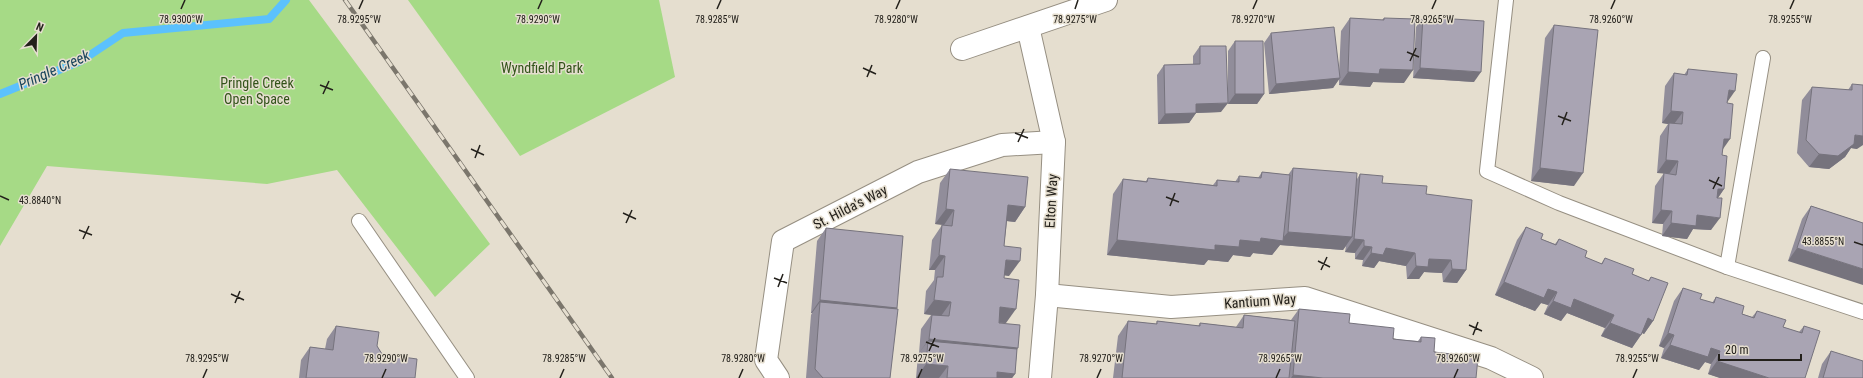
<svg xmlns="http://www.w3.org/2000/svg" width="1863" height="378" font-family="'Roboto Condensed',sans-serif">
<style>
.green{fill:#a6da86}
.lines{fill:none;stroke-linecap:round;stroke-linejoin:round}
.stream{stroke:#5bc1fd;stroke-width:8}
.lane-casing{stroke:#968f82;stroke-width:16}
.street-casing{stroke:#968f82;stroke-width:24}
.lane{stroke:#fff;stroke-width:14}
.street{stroke:#fff;stroke-width:22}
.rail-casing{stroke:#7b766c;stroke-width:4.5}
.rail{stroke:#e5decf;stroke-width:3;stroke-dasharray:9;stroke-linecap:butt}
.wall{fill:#918d9a}
.shaded-wall{fill:#76737d}
.building{fill:#a9a4b3;stroke:#76737d}
.ticks{fill:none;stroke:#23201b;stroke-width:1.5}
.labels{text-anchor:middle;stroke-width:3;stroke-linejoin:round;paint-order:stroke}
.park-label{font-size:14px;fill:#325319;stroke:#e5decf}
.street-label{font-size:14px;fill:#23201b;stroke:#e5decf}
.water-label{font-size:15px;font-style:italic;fill:#19445c;stroke:#e5decf}
.ticks-label{font-size:10px;text-anchor:middle;fill:#23201b;stroke:#e5decf;stroke-width:3;stroke-linejoin:round;paint-order:stroke}
</style>
<rect width="100%" height="100%" fill="#e5decf"/>
<g class="green">
<polygon points="0,0 309,0 490,244 435,297 337,170 267,184 47,166 0,246"/>
<polygon points="408,0 659,0 675,77 520,156"/>
</g>
<g class="lines">
<polyline class="stream" points="0,94 81,61 123,33 269,19 286,0"/>
<defs>
<g id="lane">
<polyline points="1506,0 1487,171 1559,203 1727,267 1863,312"/>
<polyline points="359,221 467,378"/>
<polyline points="1727,267 1763,58"/>
</g>
<g id="street">
<polyline points="1028,27 1054,142 1047,295 1040,378"/>
<polyline points="962,49 1106,0"/>
<polyline points="1047,295 1171,307 1305,298 1491,358 1532,378"/>
<polyline points="778,378 766,360 783,241 918,172 1002,145 1054,142"/>
</g>
</defs>
<use href="#lane" class="lane-casing"/>
<use href="#street" class="street-casing"/>
<use href="#lane" class="lane"/>
<use href="#street" class="street"/>
<defs>
<polyline id="rail" points="345,0 612,378"/>
</defs>
<use href="#rail" class="rail-casing"/>
<use href="#rail" class="rail"/>
</g>
<g class="wall">
<polygon points="1423,17 1474,82 1413,78 1416,27"/>
<polygon points="1350,18 1382,20 1384,18 1404,83 1373,82 1370,87 1339,85 1339,79 1333,88 1269,94 1264,43 1271,33 1339,73 1341,31"/>
<polygon points="1554,25 1574,186 1531,181 1545,38"/>
<polygon points="1235,41 1264,94 1257,104 1228,104 1228,51"/>
<polygon points="1200,46 1221,112 1196,113 1189,123 1158,124 1157,75 1164,65 1193,64 1193,56"/>
<polygon points="1688,69 1727,102 1722,155 1724,189 1718,198 1711,230 1693,229 1687,239 1662,236 1663,224 1652,223 1655,186 1664,173 1657,173 1660,136 1668,124 1662,123 1665,86 1674,73 1684,75"/>
<polygon points="1852,84 1857,149 1851,148 1845,157 1829,169 1809,167 1797,153 1802,100 1812,87 1848,90"/>
<polygon points="1293,168 1357,179 1360,174 1382,183 1426,194 1466,270 1457,283 1443,282 1442,273 1424,272 1419,279 1407,279 1406,266 1379,261 1374,268 1362,266 1363,260 1355,259 1355,253 1345,252 1346,246 1343,250 1280,245 1272,255 1253,253 1250,257 1233,255 1228,262 1208,260 1204,265 1107,255 1113,194 1123,179 1146,181 1148,178 1213,185 1217,180 1235,182 1239,176 1258,178 1262,172 1288,175"/>
<polygon points="950,169 1025,207 1015,222 1007,221 1004,246 1009,276 1004,275 1004,278 1006,323 999,323 1017,349 1015,374 1012,378 916,378 918,355 919,353 921,329 931,315 924,314 926,291 934,280 935,270 929,270 932,240 942,225 944,225 935,224 940,183"/>
<polygon points="1811,206 1863,223 1788,261 1802,219"/>
<polygon points="1526,227 1541,239 1555,244 1559,239 1585,257 1601,264 1605,258 1632,274 1648,281 1651,277 1653,321 1644,334 1642,333 1632,348 1601,336 1605,328 1567,313 1561,321 1544,314 1548,305 1541,303 1535,311 1495,295 1517,240"/>
<polygon points="826,228 897,308 896,309 890,378 806,378 811,315 812,313 811,313 817,241"/>
<polygon points="1683,288 1700,299 1712,303 1716,297 1742,314 1752,317 1757,311 1783,327 1799,332 1804,326 1805,378 1720,378 1708,374 1711,364 1705,362 1699,370 1661,358 1664,348 1659,346 1674,301"/>
<polygon points="1299,309 1349,323 1393,339 1418,341 1421,337 1434,352 1476,378 1113,378 1118,336 1128,321 1156,324 1157,321 1198,326 1200,323 1236,327 1244,315 1291,320"/>
<polygon points="336,326 377,346 382,354 415,378 299,378 301,360 310,347 325,349 327,339"/>
<polygon points="1831,351 1863,378 1818,378 1822,364"/>
</g>
<g class="shaded-wall">
<polygon points="1420,68 1481,72 1474,82 1413,78"/>
<polygon points="1380,69 1413,70 1404,83 1373,82 1370,87 1339,85 1348,72"/>
<polygon points="1340,78 1333,88 1269,94 1276,84"/>
<polygon points="1729,90 1735,91 1726,104"/>
<polygon points="1235,94 1264,94 1257,104 1228,104"/>
<polygon points="1228,103 1221,112 1196,113 1189,123 1158,124 1165,114 1196,104"/>
<polygon points="1671,111 1683,112 1674,124 1669,123 1668,124 1662,123"/>
<polygon points="1855,135 1863,136 1863,145 1857,149 1851,148 1845,157 1829,169 1809,167 1819,154"/>
<polygon points="1724,139 1730,139 1721,152"/>
<polygon points="1666,160 1678,161 1669,174 1657,173"/>
<polygon points="1540,168 1583,173 1574,186 1531,181"/>
<polygon points="1718,189 1724,189 1715,202"/>
<polygon points="1008,205 1025,207 1015,222 998,220"/>
<polygon points="946,209 954,210 944,225 935,224"/>
<polygon points="1661,210 1672,211 1663,224 1652,223"/>
<polygon points="1697,215 1720,218 1711,230 1693,229 1687,239 1662,236 1671,223"/>
<polygon points="1288,232 1352,237 1343,250 1280,245 1272,255 1253,253 1250,257 1233,255 1228,262 1208,260 1204,265 1107,255 1117,240 1215,245 1240,240 1261,238 1281,240"/>
<polygon points="1354,239 1364,240 1355,253 1345,252"/>
<polygon points="1364,246 1372,247 1363,260 1355,259"/>
<polygon points="1386,248 1415,253 1406,266 1379,261 1374,268 1362,266 1371,253"/>
<polygon points="1797,248 1863,269 1863,285 1788,261"/>
<polygon points="939,255 945,256 935,270 929,270"/>
<polygon points="1429,259 1451,260 1442,273 1424,272 1419,279 1407,279 1416,266"/>
<polygon points="1006,260 1020,261 1009,276 996,274"/>
<polygon points="1452,269 1466,270 1457,283 1443,282"/>
<polygon points="1504,282 1548,289 1557,292 1548,305 1541,303 1535,311 1495,295"/>
<polygon points="1574,299 1614,315 1605,328 1567,313 1561,321 1544,314 1553,301"/>
<polygon points="820,300 897,308 888,321 820,302 812,313 811,313"/>
<polygon points="934,300 951,302 941,316 924,314"/>
<polygon points="1000,307 1016,309 1006,323 990,322"/>
<polygon points="1648,318 1653,321 1644,334 1639,331"/>
<polygon points="1610,323 1641,335 1632,348 1601,336"/>
<polygon points="1668,333 1674,335 1664,348 1659,346"/>
<polygon points="929,339 1018,348 1008,363 928,341 919,353"/>
<polygon points="1670,345 1711,348 1720,351 1711,364 1705,362 1699,370 1661,358"/>
<polygon points="1717,361 1769,378 1720,378 1708,374"/>
<polygon points="926,364 948,366 939,378 916,378"/>
<polygon points="997,372 1015,374 1012,378 993,378"/>
<polygon points="1293,375 1323,378 1291,378"/>
</g>
<g class="building">
<polygon points="1423,17 1484,21 1481,72 1420,68"/>
<polygon points="1350,18 1384,20 1384,18 1415,19 1413,70 1380,69 1379,74 1348,72"/>
<polygon points="1554,25 1598,30 1583,173 1540,168"/>
<polygon points="1334,27 1340,78 1276,84 1271,33"/>
<polygon points="1235,41 1263,41 1264,94 1235,94"/>
<polygon points="1200,46 1226,46 1228,103 1196,104 1196,113 1165,114 1164,65 1200,64"/>
<polygon points="1688,69 1737,74 1735,91 1729,90 1727,103 1733,104 1730,139 1724,139 1722,155 1727,156 1724,189 1718,189 1717,198 1722,198 1720,218 1697,215 1696,226 1671,223 1672,211 1661,210 1664,173 1676,175 1678,161 1666,160 1669,123 1682,124 1683,112 1671,111 1674,73 1687,75"/>
<polygon points="1852,84 1863,85 1863,136 1855,135 1854,144 1838,156 1819,154 1806,140 1812,87 1852,90"/>
<polygon points="1293,168 1357,173 1352,237 1288,232"/>
<polygon points="950,169 1028,177 1025,207 1008,205 1004,246 1021,248 1020,261 1006,260 1004,278 1019,280 1016,309 1000,307 999,323 1020,325 1018,348 929,339 932,315 949,316 951,302 934,300 937,277 943,277 945,256 939,255 942,225 952,226 954,210 946,209"/>
<polygon points="1262,172 1290,175 1283,241 1261,238 1260,242 1240,240 1239,247 1215,245 1215,250 1117,240 1123,179 1147,182 1148,178 1217,186 1217,180 1239,182 1239,176 1261,178"/>
<polygon points="1360,174 1383,176 1382,183 1427,186 1426,194 1472,200 1466,270 1452,269 1451,260 1429,259 1428,267 1416,266 1415,253 1386,248 1383,255 1371,253 1372,247 1364,246 1364,240 1354,239"/>
<polygon points="1811,206 1863,223 1863,269 1797,248"/>
<polygon points="1526,227 1543,234 1541,239 1556,245 1559,239 1587,251 1585,257 1602,264 1605,258 1634,269 1632,274 1649,281 1651,277 1668,283 1653,321 1648,318 1641,335 1610,323 1614,315 1574,299 1571,308 1553,301 1557,292 1548,289 1544,298 1504,282"/>
<polygon points="826,228 903,236 897,308 820,300"/>
<polygon points="1683,288 1702,294 1700,299 1714,303 1716,297 1744,306 1742,314 1754,318 1757,311 1786,320 1783,327 1802,333 1804,326 1820,331 1805,378 1769,378 1717,361 1720,351 1711,348 1708,357 1670,345 1674,335 1668,333"/>
<polygon points="820,302 898,309 890,378 823,378 815,369"/>
<polygon points="1299,309 1350,314 1349,323 1394,328 1393,339 1421,342 1421,337 1435,338 1434,352 1478,357 1476,378 1323,378 1293,375"/>
<polygon points="1244,315 1295,321 1289,378 1122,378 1128,321 1157,324 1157,321 1200,326 1200,323 1243,328"/>
<polygon points="336,326 379,332 377,346 382,354 417,359 415,378 306,378 310,347 333,350"/>
<polygon points="928,341 1017,349 1015,374 997,372 997,378 947,378 948,366 926,364"/>
<polygon points="1831,351 1863,361 1863,378 1823,378"/>
</g>
<path class="ticks" d="M181 9 185 0M359 9 363 0M538 9 542 0M717 9 721 0M896 9 900 0M1075 9 1078 0M1253 9 1257 0M1432 9 1436 0M1611 9 1615 0M1790 9 1794 0M1407 52 1419 57M1410 61 1416 48M863 68 876 74M867 77 872 65M320 85 333 90M323 94 329 81M1558 116 1571 121M1562 125 1567 112M1015 133 1028 138M1018 142 1024 129M471 149 484 155M475 158 480 145M1709 180 1722 186M1713 189 1719 177M0 196 9 200M1166 197 1179 202M1170 206 1175 193M623 213 636 219M626 223 632 210M79 230 92 235M83 239 89 226M1854 242 1863 245M1318 261 1330 267M1321 270 1327 257M774 278 787 283M778 287 783 274M231 294 244 300M235 303 240 291M1469 325 1482 331M1473 335 1478 322M926 342 939 347M929 351 935 338M203 378 207 369M382 378 386 369M560 378 564 369M739 378 743 369M918 378 922 369M1097 378 1101 369M1276 378 1280 369M1454 378 1458 369M1633 378 1637 369"/>
<g class="labels">
<g class="park-label">
<text x="542" y="73">Wyndfield Park</text>
<text x="257" y="88">Pringle Creek<tspan x="257" dy="16">Open Space</tspan></text>
</g>
<g class="street-label">
<text transform="translate(1051 201) rotate(-87)" y="5">Elton Way</text>
<text transform="translate(850 207) rotate(-27)" y="5">St. Hilda's Way</text>
<text transform="translate(1260 301) rotate(-4)" y="5">Kantium Way</text>
</g>
<g class="water-label">
<text transform="translate(54 70) rotate(-24)" y="5">Pringle Creek</text>
</g>
</g>
<g class="ticks-label">
<text x="181" y="23">78.9300°W</text>
<text x="359" y="23">78.9295°W</text>
<text x="538" y="23">78.9290°W</text>
<text x="717" y="23">78.9285°W</text>
<text x="896" y="23">78.9280°W</text>
<text x="1075" y="23">78.9275°W</text>
<text x="1253" y="23">78.9270°W</text>
<text x="1432" y="23">78.9265°W</text>
<text x="1611" y="23">78.9260°W</text>
<text x="1790" y="23">78.9255°W</text>
<text x="40" y="204">43.8840°N</text>
<text x="1823" y="245">43.8855°N</text>
<text x="207" y="362">78.9295°W</text>
<text x="386" y="362">78.9290°W</text>
<text x="564" y="362">78.9285°W</text>
<text x="743" y="362">78.9280°W</text>
<text x="922" y="362">78.9275°W</text>
<text x="1101" y="362">78.9270°W</text>
<text x="1280" y="362">78.9265°W</text>
<text x="1458" y="362">78.9260°W</text>
<text x="1637" y="362">78.9255°W</text>
</g>
<g transform="translate(36 36) rotate(23)" stroke="#e5decf" stroke-width="3" paint-order="stroke">
<path d="M0-3L7 15L0 10L-7 15Z" fill="#23201b"/>
<text y="-6" font-size="11" font-weight="bold" text-anchor="middle" fill="#23201b">N</text>
</g>
<path d="M1719 354v6h82v-6" fill="none" stroke="#23201b" stroke-width="2"/>
<text x="1725" y="354" font-size="12" fill="#23201b" stroke="#e5decf" stroke-width="3" paint-order="stroke">20 m</text>
</svg>
